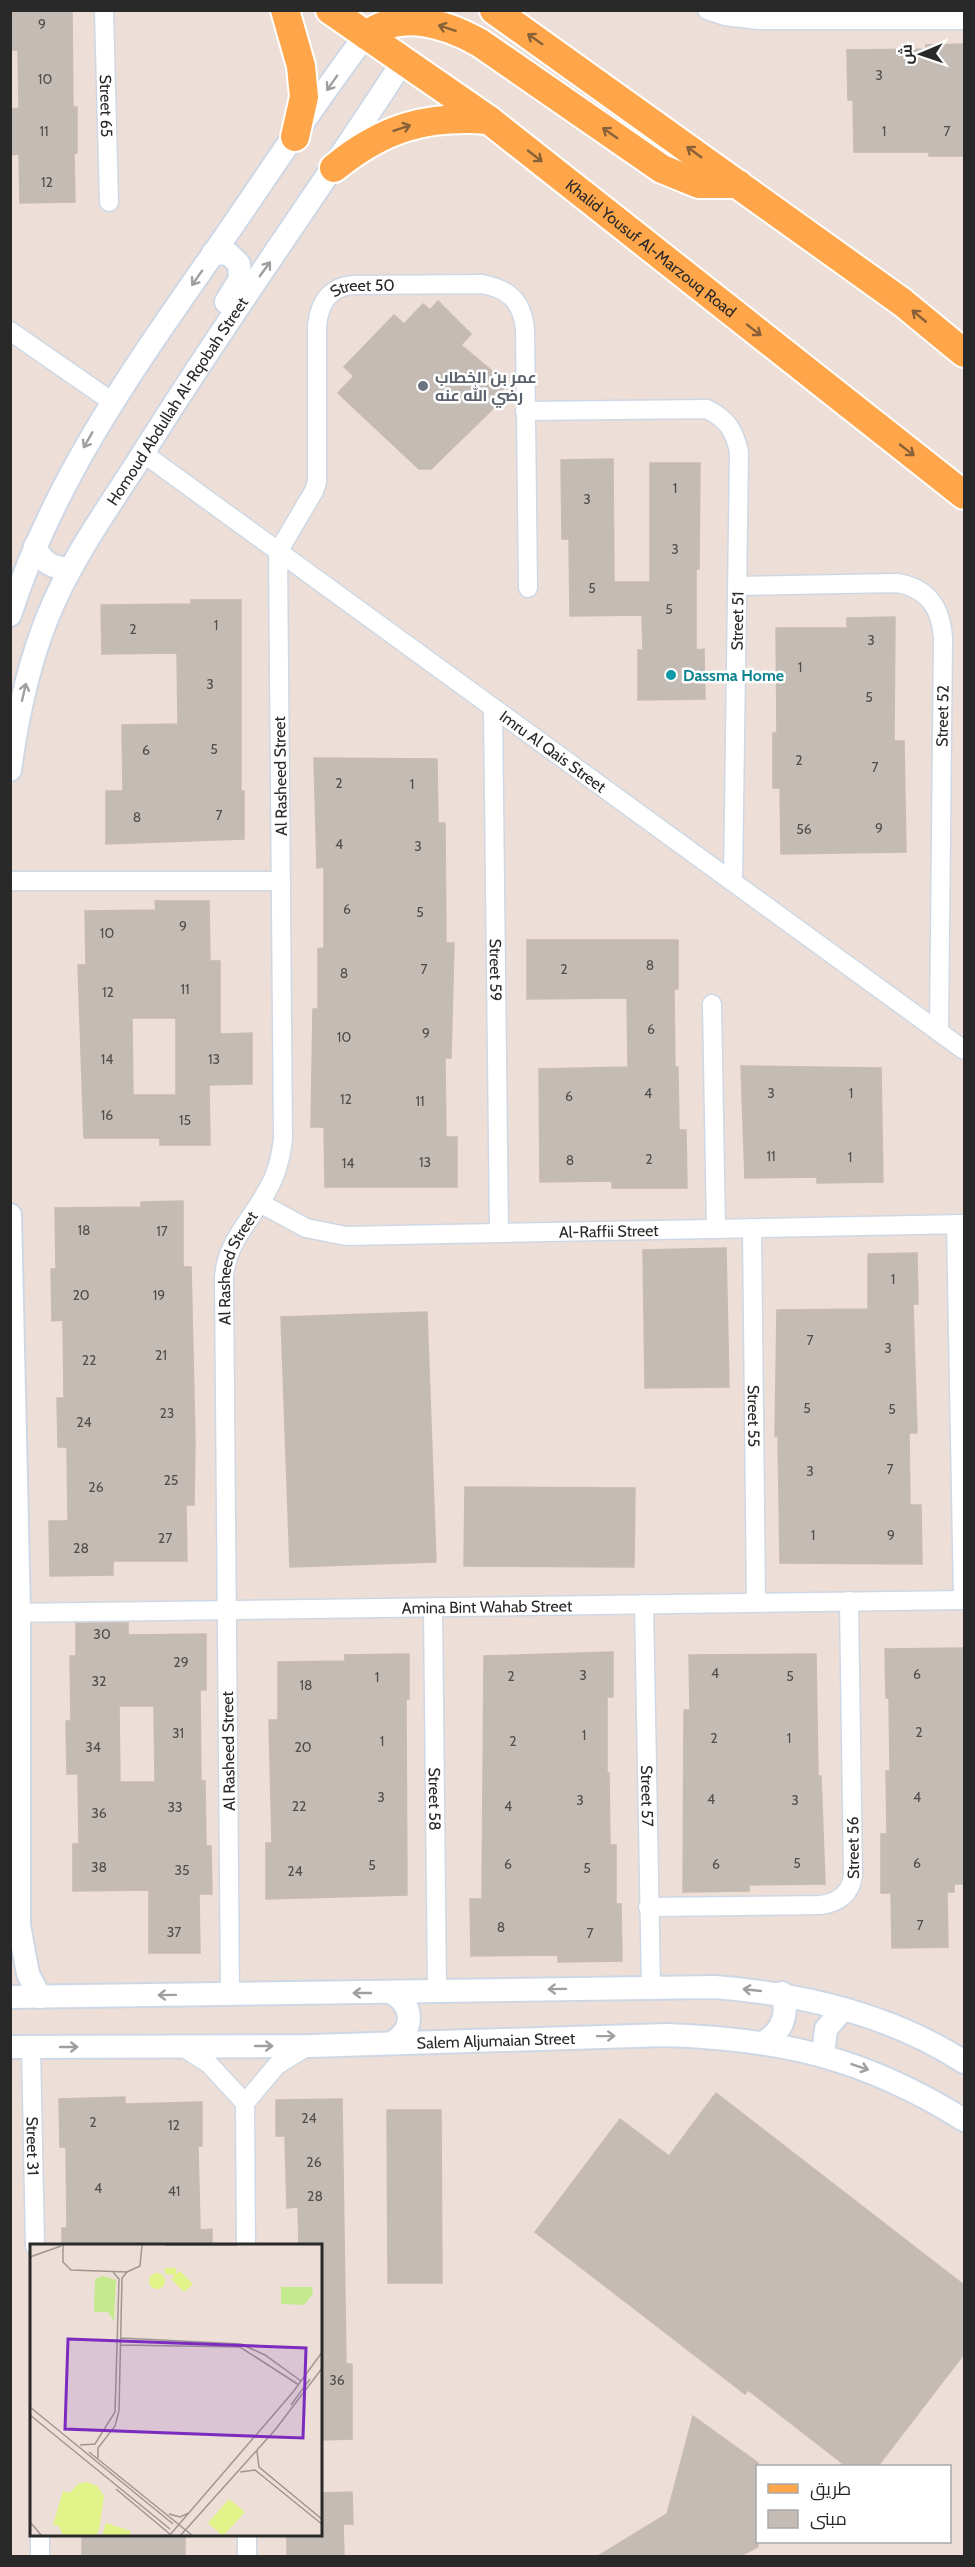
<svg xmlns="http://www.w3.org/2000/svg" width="975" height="2567" font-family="Cabin,Cairo,sans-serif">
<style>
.building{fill:#c4bbb5;stroke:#c8bbb2;stroke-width:1.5;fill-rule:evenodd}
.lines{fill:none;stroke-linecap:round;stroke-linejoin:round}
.minor-casing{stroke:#ced8e4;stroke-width:21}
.tertiary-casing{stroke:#ced8e4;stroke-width:26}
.primary-casing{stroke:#fff;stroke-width:32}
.minor{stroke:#fff;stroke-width:18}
.tertiary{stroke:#fff;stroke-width:22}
.primary{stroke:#ffa64b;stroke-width:28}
.oneway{stroke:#896138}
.oneway2{stroke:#9f9f9f}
.worship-dot{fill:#6b7280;stroke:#fff;stroke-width:2}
.culture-dot{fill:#0f9aa8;stroke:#fff;stroke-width:2}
.labels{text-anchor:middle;stroke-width:5;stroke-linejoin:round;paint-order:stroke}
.number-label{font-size:14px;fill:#504e4c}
.street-label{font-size:16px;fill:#292929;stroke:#fff}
.worship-label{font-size:16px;font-weight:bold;fill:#5b616d;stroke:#fff;text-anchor:start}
.culture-label{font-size:16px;font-weight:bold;fill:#0d838f;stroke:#fff;text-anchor:start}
.inset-road{fill:none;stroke:#9f9692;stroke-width:1.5}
.view{fill:#7b2cbf;fill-opacity:0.15;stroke:#7b2cbf;stroke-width:3}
.inset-edge{fill:none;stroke:#292929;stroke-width:3}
</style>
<rect width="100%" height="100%" fill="#eddfd8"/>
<g class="building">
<polygon points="10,10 72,10 73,107 77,107 77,153 74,154 75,202 20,203 19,154 10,155 10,109 19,108 18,50 11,50"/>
<polygon points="964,44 964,156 929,156 929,152 854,152 853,100 848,100 847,50 926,49 926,45"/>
<polygon points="438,301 471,334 461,345 503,380 503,399 431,469 419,469 338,393 354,376 344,367 394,315 404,324 423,304 430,310"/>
<polygon points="613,459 614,582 650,582 650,463 700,463 699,569 696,569 696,650 704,649 705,699 638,700 638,650 643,650 642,615 570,616 569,539 562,539 561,460"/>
<polygon points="191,600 241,600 241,791 244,791 244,839 106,844 106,791 123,791 122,725 178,724 177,653 102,654 101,605 191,604"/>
<polygon points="895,617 894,741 904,741 906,852 781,854 780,788 773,788 773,733 777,733 776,628 847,628 847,618"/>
<polygon points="314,758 437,759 438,823 445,823 446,943 454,943 451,1058 445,1058 446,1137 457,1137 457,1187 325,1187 324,1127 311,1127 313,1009 318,1009 318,949 324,948 324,867 317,868"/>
<path d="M155 901H209L210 961H220V1034L252 1033V1084L209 1085 210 1145H160V1138H84L78 965H86L85 911 156 910ZM132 1018H176V1095H133Z"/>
<polygon points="527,940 678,940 678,989 674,989 675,1067 678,1067 679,1130 686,1130 687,1188 612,1188 612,1181 540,1182 539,1069 628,1067 627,998 527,999"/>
<polygon points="741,1066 881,1068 883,1182 817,1183 817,1177 745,1178"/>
<polygon points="183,1201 183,1267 191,1267 195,1440 194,1505 186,1505 187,1561 113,1561 113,1575 50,1576 49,1521 68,1521 67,1447 58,1447 57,1398 64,1398 63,1320 52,1321 51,1269 56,1269 55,1208 141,1207 141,1202"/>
<polygon points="726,1248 729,1387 645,1388 643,1250"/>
<polygon points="917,1253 918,1304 913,1304 917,1433 909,1433 910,1505 921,1505 922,1564 780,1563 778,1436 775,1436 777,1310 868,1309 868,1254"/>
<polygon points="427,1312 436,1562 290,1567 281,1317"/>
<polygon points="465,1487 635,1488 634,1567 464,1566"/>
<path d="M76 1623H128V1635L206 1634V1690H200L201 1781H205L206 1846H211L212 1894H199L200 1953H149V1890L73 1891V1844H79L78 1774H67L66 1721H71L70 1656H76ZM119 1706H154L155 1782H120Z"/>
<polygon points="964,1648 964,1884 954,1884 954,1892 947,1892 948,1947 892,1948 891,1893 881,1893 881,1834 887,1834 886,1771 890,1771 889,1698 886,1698 885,1649"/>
<polygon points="613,1652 613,1697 607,1697 607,1773 609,1773 610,1845 616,1845 616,1904 621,1904 622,1961 558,1962 558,1955 471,1956 470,1899 482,1899 484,1656"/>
<polygon points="409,1654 409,1699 406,1699 407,1895 266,1899 266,1843 272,1843 269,1720 278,1720 278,1662 345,1661 345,1655"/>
<polygon points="816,1654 818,1776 821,1776 825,1884 749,1885 749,1891 683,1892 684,1710 690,1710 689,1655"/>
<polygon points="716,2093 964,2285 964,2354 878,2466 846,2466 748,2390 745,2394 535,2232 620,2119 669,2156"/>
<polygon points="125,2097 125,2104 202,2102 202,2146 198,2146 200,2230 212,2229 212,2246 62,2246 62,2228 67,2228 66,2147 60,2147 59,2099"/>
<polygon points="342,2099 346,2364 352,2364 352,2439 321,2440 321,2246 299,2246 298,2207 287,2208 285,2136 276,2136 276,2100"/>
<polygon points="387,2110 441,2110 442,2283 388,2283"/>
<polygon points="693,2416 758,2463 758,2547 740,2556 598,2556 667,2514"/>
<polygon points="352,2492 353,2524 343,2524 344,2556 287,2556 287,2536 321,2536 321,2493"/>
<rect x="82" y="2535" width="103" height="21"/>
</g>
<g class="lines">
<defs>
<g id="minor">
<path id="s1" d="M104 10 109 202"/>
<polyline points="707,10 725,16 758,20 964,20"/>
<polyline points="10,331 111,401"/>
<path d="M525 411 707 409C728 420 734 430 739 452L733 882"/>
<path id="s2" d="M143 453 964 1050"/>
<path d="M738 586 897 583C928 588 941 608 943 638L939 1032"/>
<path id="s3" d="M493 708 499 1233"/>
<polyline points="10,881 281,881"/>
<polyline points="712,1004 716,1229"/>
<path id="s4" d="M260 1203 306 1228 346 1236 964 1224"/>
<polyline points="956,1224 963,1600"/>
<path id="s5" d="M752 1228 756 1602"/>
<path id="s6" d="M644 1604 651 1988"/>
<path id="s7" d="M433 1607 437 1991"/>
<path id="s8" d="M10 1613 964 1600"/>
<path id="s9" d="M648 1907 820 1905C838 1903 851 1894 853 1875L849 1601"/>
<path id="s10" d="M230 1994 224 1277C227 1240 252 1220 268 1189 277 1174 281 1156 283 1139L278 552 314 491 317 482V325C320 302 329 287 353 285L482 284C509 289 522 301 525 329L528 588"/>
<polyline points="181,2046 209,2064 245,2103"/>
<path id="s11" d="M31 2047 35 2246"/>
<polyline points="246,2246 245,2103 277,2065 308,2046"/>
<polyline points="40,2536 40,2556"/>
<polyline points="247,2536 247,2556"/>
</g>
<g id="tertiary">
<polyline points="213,253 229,254 239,264 240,279 226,302"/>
<path d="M35 546C42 563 53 569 71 568"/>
<path d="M10 615C54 477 138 362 220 244 268 175 314 103 366 35"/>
<path id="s12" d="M10 770C17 718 28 665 48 616 71 559 109 507 142 455 225 321 318 193 403 61"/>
<polyline points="10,1215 19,1613 19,1925 28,1974 40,1997"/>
<path d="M392 1993C413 2005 415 2027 395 2041"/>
<path d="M10 1997 715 1987C803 1994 890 2014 964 2062"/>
<path d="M764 2042C783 2031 789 2014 782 1993"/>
<path id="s13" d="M10 2047 310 2046 666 2035C782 2039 865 2058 964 2120"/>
<polyline points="823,2055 826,2029 843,2009"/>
</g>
<g id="primary">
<polyline points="285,10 301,66 304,97 295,137"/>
<path id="s14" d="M330 10 489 120 964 495"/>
<polyline points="494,10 902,302 964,353"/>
<path d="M366 35C401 10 445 23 480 43L662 169 699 184H738"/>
<path d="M334 168C383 128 426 115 489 120"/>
</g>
</defs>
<use href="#minor" class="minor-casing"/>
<use href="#tertiary" class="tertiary-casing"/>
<use href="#primary" class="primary-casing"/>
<use href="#minor" class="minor"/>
<use href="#tertiary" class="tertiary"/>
<use href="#primary" class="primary"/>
</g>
<defs><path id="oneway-shaft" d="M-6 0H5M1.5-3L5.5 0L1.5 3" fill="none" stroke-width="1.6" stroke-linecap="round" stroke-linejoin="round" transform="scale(1.5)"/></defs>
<g class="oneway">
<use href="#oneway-shaft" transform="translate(447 28) rotate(-162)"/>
<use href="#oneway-shaft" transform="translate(535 39) rotate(-145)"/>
<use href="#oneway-shaft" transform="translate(402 128) rotate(-19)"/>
<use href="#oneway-shaft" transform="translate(610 133) rotate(-145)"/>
<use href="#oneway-shaft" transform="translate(694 152) rotate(-144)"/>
<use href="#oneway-shaft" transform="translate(535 156) rotate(38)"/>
<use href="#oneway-shaft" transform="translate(919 316) rotate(-140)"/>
<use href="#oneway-shaft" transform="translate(754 330) rotate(38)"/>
<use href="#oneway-shaft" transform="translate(907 450) rotate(38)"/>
</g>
<g class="oneway2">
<use href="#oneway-shaft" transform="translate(332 83) rotate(125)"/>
<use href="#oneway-shaft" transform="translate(265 269) rotate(-54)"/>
<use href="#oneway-shaft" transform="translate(197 278) rotate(125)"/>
<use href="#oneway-shaft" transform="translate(88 440) rotate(120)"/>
<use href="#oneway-shaft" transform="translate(24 692) rotate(-77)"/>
<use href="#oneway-shaft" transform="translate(557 1989) rotate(179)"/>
<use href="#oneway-shaft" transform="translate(752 1990) rotate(-174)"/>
<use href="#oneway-shaft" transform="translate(362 1993) rotate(180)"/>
<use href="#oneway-shaft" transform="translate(167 1995) rotate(179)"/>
<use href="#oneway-shaft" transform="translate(606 2036) rotate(-1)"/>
<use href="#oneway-shaft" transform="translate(264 2046)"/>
<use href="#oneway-shaft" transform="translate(69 2047)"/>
<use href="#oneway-shaft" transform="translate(860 2067) rotate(19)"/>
</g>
<circle class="worship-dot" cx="423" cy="386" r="6"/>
<circle class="culture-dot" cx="671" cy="675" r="6"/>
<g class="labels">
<g class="number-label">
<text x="42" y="29">9</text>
<text x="879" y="80">3</text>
<text x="45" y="84">10</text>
<text x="44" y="136">11</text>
<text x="884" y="136">1</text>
<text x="947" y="136">7</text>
<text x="47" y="187">12</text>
<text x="675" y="493">1</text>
<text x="587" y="504">3</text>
<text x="675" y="554">3</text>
<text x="592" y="593">5</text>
<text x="669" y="614">5</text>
<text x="216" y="630">1</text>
<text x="133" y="634">2</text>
<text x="871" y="645">3</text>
<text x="800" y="672">1</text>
<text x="210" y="689">3</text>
<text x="869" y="702">5</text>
<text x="214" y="754">5</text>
<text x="146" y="755">6</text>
<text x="799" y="765">2</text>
<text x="875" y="772">7</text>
<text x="339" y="788">2</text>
<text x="412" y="789">1</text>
<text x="219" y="820">7</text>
<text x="137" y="822">8</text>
<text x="879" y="833">9</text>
<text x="804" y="834">56</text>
<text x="339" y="849">4</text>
<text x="418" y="851">3</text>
<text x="347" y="914">6</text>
<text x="420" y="917">5</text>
<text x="183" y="931">9</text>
<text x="107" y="938">10</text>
<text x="650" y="970">8</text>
<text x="424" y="974">7</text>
<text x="564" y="974">2</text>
<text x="344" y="978">8</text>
<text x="185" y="994">11</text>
<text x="108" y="997">12</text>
<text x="651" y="1034">6</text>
<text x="426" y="1038">9</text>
<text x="344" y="1042">10</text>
<text x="107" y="1064">14</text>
<text x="214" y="1064">13</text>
<text x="648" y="1098">4</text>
<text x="771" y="1098">3</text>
<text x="851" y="1098">1</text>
<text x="569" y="1101">6</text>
<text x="346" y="1104">12</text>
<text x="420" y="1106">11</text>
<text x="107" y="1120">16</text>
<text x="185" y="1125">15</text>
<text x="771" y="1161">11</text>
<text x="850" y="1162">1</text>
<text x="649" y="1164">2</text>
<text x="570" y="1165">8</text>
<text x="425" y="1167">13</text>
<text x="348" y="1168">14</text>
<text x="84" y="1235">18</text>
<text x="162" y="1236">17</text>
<text x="893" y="1284">1</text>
<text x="81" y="1300">20</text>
<text x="159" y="1300">19</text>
<text x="810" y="1345">7</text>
<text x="888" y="1353">3</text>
<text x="161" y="1360">21</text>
<text x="89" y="1365">22</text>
<text x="807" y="1413">5</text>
<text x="892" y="1414">5</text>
<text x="167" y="1418">23</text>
<text x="84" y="1427">24</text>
<text x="890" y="1474">7</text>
<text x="810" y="1476">3</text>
<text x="171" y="1485">25</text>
<text x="96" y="1492">26</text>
<text x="813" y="1540">1</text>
<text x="891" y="1540">9</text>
<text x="165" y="1543">27</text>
<text x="81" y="1553">28</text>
<text x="102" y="1639">30</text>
<text x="181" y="1667">29</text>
<text x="715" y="1678">4</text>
<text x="917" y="1679">6</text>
<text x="583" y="1680">3</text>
<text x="511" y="1681">2</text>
<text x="790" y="1681">5</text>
<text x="377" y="1682">1</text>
<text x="99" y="1686">32</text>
<text x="306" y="1690">18</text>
<text x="919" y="1737">2</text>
<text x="178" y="1738">31</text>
<text x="584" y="1740">1</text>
<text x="714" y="1743">2</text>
<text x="789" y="1743">1</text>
<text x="382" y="1746">1</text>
<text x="513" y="1746">2</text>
<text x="93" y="1752">34</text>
<text x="303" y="1752">20</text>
<text x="381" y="1802">3</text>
<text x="917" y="1802">4</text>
<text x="711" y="1804">4</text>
<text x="580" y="1805">3</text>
<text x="795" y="1805">3</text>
<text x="299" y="1811">22</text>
<text x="508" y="1811">4</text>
<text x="175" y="1812">33</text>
<text x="99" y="1818">36</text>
<text x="797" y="1868">5</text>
<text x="917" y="1868">6</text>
<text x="508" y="1869">6</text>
<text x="716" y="1869">6</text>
<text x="372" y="1870">5</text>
<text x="99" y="1872">38</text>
<text x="587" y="1873">5</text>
<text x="182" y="1875">35</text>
<text x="295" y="1876">24</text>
<text x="920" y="1930">7</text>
<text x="501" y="1932">8</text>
<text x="174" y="1937">37</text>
<text x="590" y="1938">7</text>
<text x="309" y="2123">24</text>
<text x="93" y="2127">2</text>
<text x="174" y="2130">12</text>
<text x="314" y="2167">26</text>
<text x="98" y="2193">4</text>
<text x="174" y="2196">41</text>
<text x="315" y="2201">28</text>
<text x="337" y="2385">36</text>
</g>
<g class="street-label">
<text dy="6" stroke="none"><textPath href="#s1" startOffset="96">Street 65</textPath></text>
<text dy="6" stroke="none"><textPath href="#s14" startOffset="400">Khalid Yousuf Al-Marzouq Road</textPath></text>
<text dy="6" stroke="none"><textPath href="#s10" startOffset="1762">Street 50</textPath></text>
<text dy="6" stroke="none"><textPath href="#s12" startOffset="410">Homoud Abdullah Al-Rqobah Street</textPath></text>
<text transform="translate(737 621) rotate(-89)" y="6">Street 51</text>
<text transform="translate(942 716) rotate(-89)" y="6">Street 52</text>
<text dy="6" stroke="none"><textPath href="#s2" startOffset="507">Imru Al Qais Street</textPath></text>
<text transform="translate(280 776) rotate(-91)" y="6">Al Rasheed Street</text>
<text dy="6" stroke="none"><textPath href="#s3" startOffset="262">Street 59</textPath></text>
<text dy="6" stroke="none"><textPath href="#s4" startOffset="356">Al-Raffii Street</textPath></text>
<text dy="6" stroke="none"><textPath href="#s10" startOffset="729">Al Rasheed Street</textPath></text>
<text dy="6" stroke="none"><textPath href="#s5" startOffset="188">Street 55</textPath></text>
<text dy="6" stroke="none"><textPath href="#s8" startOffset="477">Amina Bint Wahab Street</textPath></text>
<text transform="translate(228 1751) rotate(-91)" y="6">Al Rasheed Street</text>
<text dy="6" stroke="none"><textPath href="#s6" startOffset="192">Street 57</textPath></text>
<text dy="6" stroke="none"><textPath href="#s7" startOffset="192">Street 58</textPath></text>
<text dy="6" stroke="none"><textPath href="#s9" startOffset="248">Street 56</textPath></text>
<text dy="6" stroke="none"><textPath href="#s13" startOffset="486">Salem Aljumaian Street</textPath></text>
<text dy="6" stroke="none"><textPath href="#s11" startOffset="99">Street 31</textPath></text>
</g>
<g class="worship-label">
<text x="435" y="383">عمر بن الخطاب<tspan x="435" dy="18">رضي الله عنه</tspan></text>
</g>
<g class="culture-label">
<text x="683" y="681">Dassma Home</text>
</g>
</g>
<g transform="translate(30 2244)">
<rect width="292" height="292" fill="#eddfd8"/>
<path d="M73 32 86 36 84 77 78 68H64L65 35ZM251 43H282L283 49 274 61 251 60Z" fill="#c5ea8e"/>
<path d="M135 24H146V30L150 27 163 40 154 48 141 35 145 31 135 30ZM119 37a8 8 0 1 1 16 0a8 8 0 1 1-16 0ZM57 238 67 242 74 252 69 286 66 292H33L29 282 23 281 33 247 40 249 48 240ZM199 255 215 268 193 292 178 279ZM76 279 101 287 99 292H72Z" fill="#e1f388"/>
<path class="inset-road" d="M33 1V18L41 26 97 28 110 22 112 1M135 1H207M0 13 31 2M91 94 211 100 235 111 271 137M91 101 210 103 269 141M261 161 280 135M0 163 143 280M0 171 140 285M50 201 65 200 85 168 89 35 83 28M227 207 229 223 293 276M59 208 163 292M68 214V204L85 182 89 167 92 34 97 28M210 228 225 226 293 281M86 245 141 291M139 270 150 273 159 269M0 278 12 292M139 292 263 148 293 107M150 292 245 186 293 123"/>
<path class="view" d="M38 95 276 104 273 194 35 185Z"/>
<rect width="292" height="292" class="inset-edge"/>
</g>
<rect width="975" height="2567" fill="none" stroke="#292929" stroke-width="24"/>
<rect x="756" y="2465" width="195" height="78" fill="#ffffff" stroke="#a9a9a9" stroke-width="1.5"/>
<rect x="768" y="2484" width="30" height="9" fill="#ffa64b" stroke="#a9a9a9" stroke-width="1.5"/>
<text x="810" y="2495" font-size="18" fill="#292929">طريق</text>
<rect x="768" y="2510" width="30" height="18" fill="#c4bbb5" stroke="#a9a9a9" stroke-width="1.5"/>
<text x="810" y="2525" font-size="18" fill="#292929">مبنى</text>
<g transform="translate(921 54) rotate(268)" stroke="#ffffff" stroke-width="4.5" paint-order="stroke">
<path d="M0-4.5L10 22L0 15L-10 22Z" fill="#292929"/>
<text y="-9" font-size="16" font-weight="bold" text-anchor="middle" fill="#292929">ش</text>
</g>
</svg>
